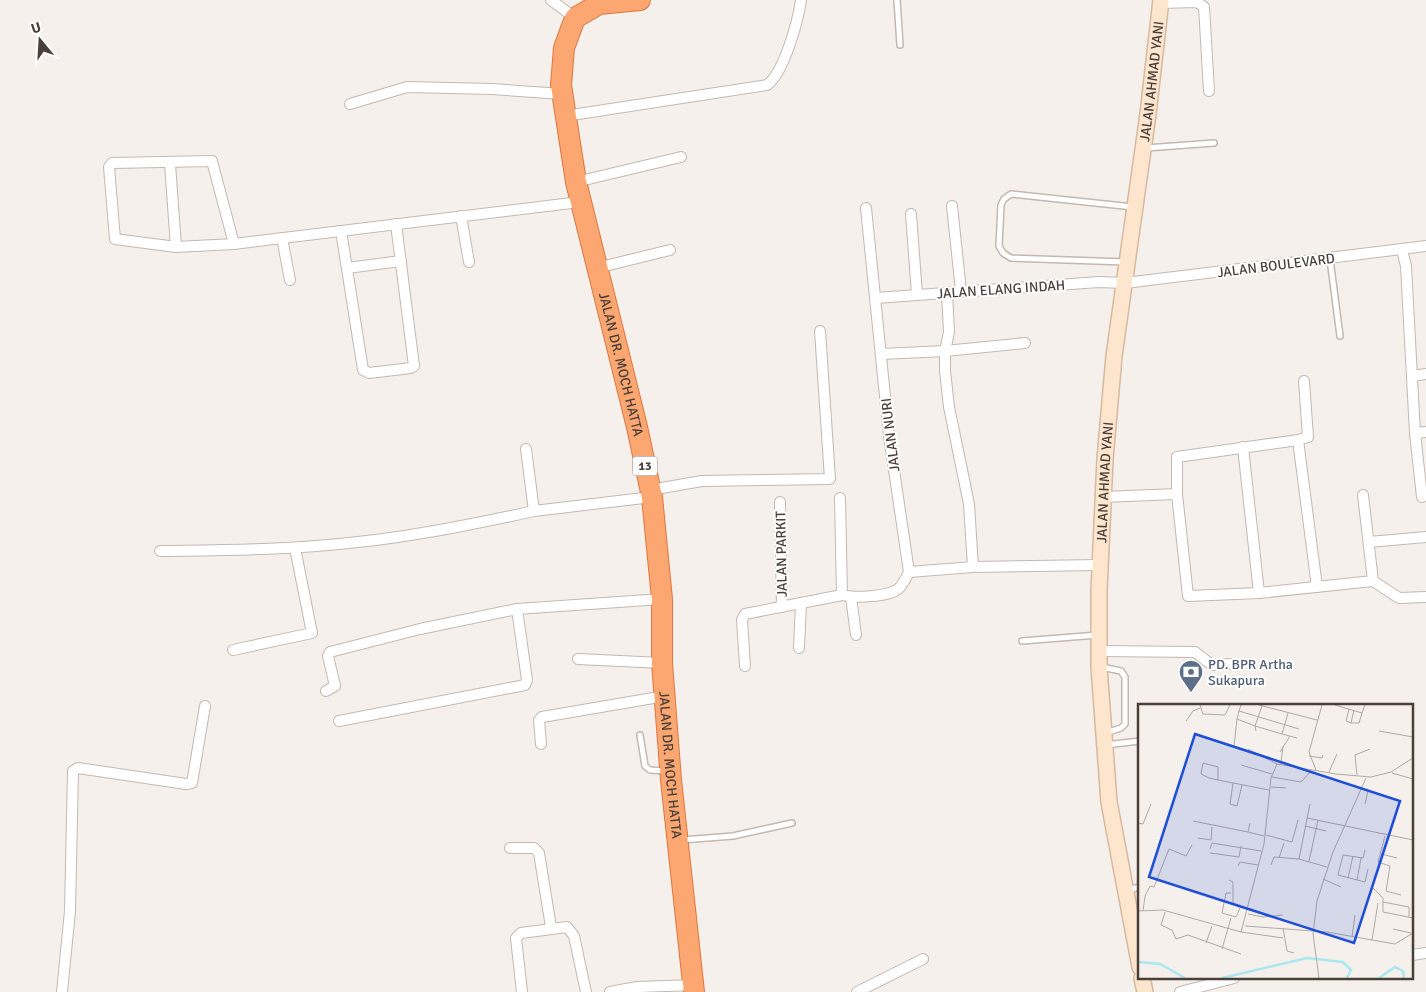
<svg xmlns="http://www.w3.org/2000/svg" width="1426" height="992" font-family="Signika,sans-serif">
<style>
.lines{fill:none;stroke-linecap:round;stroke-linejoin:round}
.lane-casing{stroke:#c4b8b1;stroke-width:8}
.street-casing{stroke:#c4b8b1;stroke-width:12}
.secondary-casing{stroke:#d7b99f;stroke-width:18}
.highway-casing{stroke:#dc773f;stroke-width:22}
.lane{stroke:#fff;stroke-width:5}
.street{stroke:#fff;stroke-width:10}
.secondary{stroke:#fee5ce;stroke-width:15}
.highway{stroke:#fca771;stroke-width:20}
.labels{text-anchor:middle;stroke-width:4;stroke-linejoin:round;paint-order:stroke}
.shield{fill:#fff;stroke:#807974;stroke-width:1}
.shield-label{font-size:12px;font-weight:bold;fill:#4a3f39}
.street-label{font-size:14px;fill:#4a3f39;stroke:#fff}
.service-label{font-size:14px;fill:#4e5e75;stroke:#fff;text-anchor:start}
.inset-river{fill:none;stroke:#aae7f0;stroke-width:2.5}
.inset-road{fill:none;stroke:#b1a9a4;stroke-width:1}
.view{fill:#1d4ed8;fill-opacity:0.15;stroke:#1d4ed8;stroke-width:2.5}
.inset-edge{fill:none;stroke:#4a3f39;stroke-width:2.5}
</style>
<rect width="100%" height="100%" fill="#f6f0ec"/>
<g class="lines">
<defs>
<g id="lane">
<polyline points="897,0 900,45"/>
<polyline points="1146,148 1214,143"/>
<polyline points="1330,259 1340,336"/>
<polyline points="1126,262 1011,258 1003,253 999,246 1001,205 1004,199 1011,194 1133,207"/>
<polyline points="1022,641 1098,635"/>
<polyline points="1101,667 1121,671 1125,677 1125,724 1121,728 1105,733"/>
<polyline points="640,735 645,766 650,770 667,771"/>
<polyline points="1105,745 1140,741"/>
<polyline points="682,840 733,836 792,823"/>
<polyline points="1127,890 1140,887"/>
</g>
<g id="street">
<polyline points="551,0 575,18"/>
<polyline points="1160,3 1197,2 1204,7 1209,91"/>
<polyline points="350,104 407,87 492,89 562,94"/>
<path d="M565 116 767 85C784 73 798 21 801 0"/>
<polyline points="170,164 176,247"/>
<polyline points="576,182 681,157"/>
<polyline points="952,206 961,291"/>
<polyline points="866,208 889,436 909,572"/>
<polyline points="911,214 917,295"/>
<polyline points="461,216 469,262"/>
<polyline points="341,231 363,370 369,373 411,368 414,366 396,224"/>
<polyline points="282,238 290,280"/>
<polyline points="234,244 212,161 112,163 109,167 115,239 176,247 234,244 580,202"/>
<polyline points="1402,250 1406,266 1415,433 1426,432"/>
<polyline points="347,268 401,261"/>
<polyline points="597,268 670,250"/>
<polyline points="947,292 949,332 945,351 945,371 949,407 969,504 973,567"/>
<polyline points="876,298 1099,282 1125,283 1426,246"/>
<polyline points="881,354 945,351 1025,343"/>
<polyline points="1412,376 1426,374"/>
<polyline points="1304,381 1308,437 1298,440 1177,457 1177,494 1188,596 1259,593 1373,581 1363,495"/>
<polyline points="1415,433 1422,497"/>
<polyline points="1298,440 1317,587"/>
<polyline points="1243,447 1259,593"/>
<polyline points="526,449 534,511 652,497"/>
<polyline points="650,490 702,481 830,479 820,331"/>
<polyline points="1103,497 1177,494"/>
<polyline points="840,498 842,595"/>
<polyline points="780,502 782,607"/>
<polyline points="1369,542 1426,537"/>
<path d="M160 551C226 550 292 550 358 542 417 536 475 524 534 511"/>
<polyline points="909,572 973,567 1100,565"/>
<polyline points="1373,581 1399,598 1426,597"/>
<polyline points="851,597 856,635"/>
<polyline points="799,648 801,603"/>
<polyline points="233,650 312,633 295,548"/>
<polyline points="1099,651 1195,652 1212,665 1231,664"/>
<polyline points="578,659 662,663"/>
<path d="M745 666 742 620 745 614 842 595C854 598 888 597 898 589 903 585 906 578 909 572"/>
<polyline points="326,691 335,686 328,656 330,652 420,629 517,609 662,599"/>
<polyline points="339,721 525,685 527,680 517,609"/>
<polyline points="541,744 539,720 542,717 665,696"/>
<polyline points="510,848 534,848 539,853 551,927"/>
<polyline points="1412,955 1426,953"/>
<polyline points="637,987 694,985"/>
<polyline points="62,992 70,911 73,771 78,768 186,784 192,783 205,706"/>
<polyline points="522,992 516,938 521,933 567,927 574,936 586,992"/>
<polyline points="610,992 637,987 638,992"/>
<polyline points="857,992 923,959"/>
<polyline points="1180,992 1234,978"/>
</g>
<g id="secondary">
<path id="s1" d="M1140 967 1109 802 1099 667V591L1105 459 1114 356 1148 114 1161 0"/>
<polyline points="1142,978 1145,992"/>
</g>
<g id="highway">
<path id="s2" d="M640 0 599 4 575 18 564 48 561 85 576 182 637 427 652 497 662 599V663L671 780 694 992"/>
</g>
</defs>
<use href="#lane" class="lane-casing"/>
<use href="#street" class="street-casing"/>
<use href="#secondary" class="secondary-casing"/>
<use href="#highway" class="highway-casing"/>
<use href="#lane" class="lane"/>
<use href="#street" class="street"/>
<use href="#secondary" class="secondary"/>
<use href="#highway" class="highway"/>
</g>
<defs>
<symbol id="bank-pin" viewBox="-11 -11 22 30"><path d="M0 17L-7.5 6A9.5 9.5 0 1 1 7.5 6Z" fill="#5c6f8a" stroke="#fff"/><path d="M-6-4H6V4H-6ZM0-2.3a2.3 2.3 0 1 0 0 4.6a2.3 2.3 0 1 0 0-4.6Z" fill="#fff"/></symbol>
</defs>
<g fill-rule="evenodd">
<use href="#bank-pin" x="1177" y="658" width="28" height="38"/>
</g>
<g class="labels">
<rect class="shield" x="632.5" y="456.5" width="25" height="19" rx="4"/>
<g class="shield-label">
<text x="645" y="470">13</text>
</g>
<g class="street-label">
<text dy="5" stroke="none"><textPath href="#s1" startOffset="892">JALAN AHMAD YANI</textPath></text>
<text transform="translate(1276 265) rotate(-7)" y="5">JALAN BOULEVARD</text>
<text transform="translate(1001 289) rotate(-4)" y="5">JALAN ELANG INDAH</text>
<text dy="5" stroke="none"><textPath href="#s2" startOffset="424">JALAN DR. MOCH HATTA</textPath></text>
<text transform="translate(890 435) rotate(-97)" y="5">JALAN NURI</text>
<text dy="5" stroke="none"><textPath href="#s1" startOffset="488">JALAN AHMAD YANI</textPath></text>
<text transform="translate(781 554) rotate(-91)" y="5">JALAN PARKIT</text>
<text dy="5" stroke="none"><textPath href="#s2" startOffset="829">JALAN DR. MOCH HATTA</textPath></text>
</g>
<g class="service-label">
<text x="1208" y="669">PD. BPR Artha<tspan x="1208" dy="16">Sukapura</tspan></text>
</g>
</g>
<g transform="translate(1138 704)">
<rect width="275" height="275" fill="#f6f0ec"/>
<path class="inset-river" d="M0 258 22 260 47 274M84 274 169 254 205 258 213 266 209 274M241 274 257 263 265 267 266 274"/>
<path class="inset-road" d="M62 1 65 10 87 11 92 1M103 1 101 7 161 25M121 1 179 16M197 1 224 9 227 1M124 2 117 22 144 30M211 5 208 17 213 19M216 6 213 19H221L224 9M101 7 99 15 117 22 118 27M150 9 144 30 159 34M48 17 55 7 62 4M241 27 275 33M96 42 99 15M110 45 139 60M142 48 152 32M171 52 184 54 185 51M143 59 145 42M103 61 134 70M178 66 171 48 184 1M191 68 199 50M254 69 275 75M219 71 217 51 232 45M134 73 163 78 173 67M80 76V63L65 59 63 70 71 74 80 76 131 86M95 79 92 100 99 102 104 81M133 83 148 84M224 85 230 87 227 100M169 114 275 136M55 117 110 128M0 119 5 120 13 100M112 119 110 128 126 132M167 122 188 127M128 131 154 138 160 116M247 132 240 158 252 162 248 187 263 191M60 134 73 136 74 123M72 145 74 139 123 147M227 146 225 154 205 151 200 171 227 178 230 165M72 149 101 153 103 142M243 150 259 154M141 154 146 139M161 155 172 100M171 157 180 116M133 161 136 153 161 155 189 163M100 162 102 158 120 161M210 174 215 152M185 175 203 183M91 176 95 178V200L103 202 98 213 84 209 88 189H93M219 176 223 154M234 183 245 194V208L275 214M245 198 271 203V213M0 207 25 206 103 228 126 140 133 74 139 60 198 70 233 73 253 68 275 54M5 207 7 192 12 182 16 183 31 145 48 152 54 141M27 208 23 221 34 226 38 235 50 231 103 250M110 210 125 213 145 211M107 222 189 228 257 240 275 229M145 224 149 247 156 249M255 225 273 229M103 228 145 234M214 233 217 211M234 236 240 199M68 239 74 222M84 245 93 214M181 274 175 230 179 197 195 148 228 74"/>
<path class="view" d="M57 30 262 97 216 239 11 173Z"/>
<rect width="275" height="275" class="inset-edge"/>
</g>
<g transform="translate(40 40) rotate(342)" stroke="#ffffff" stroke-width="4" paint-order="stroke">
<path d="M0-4L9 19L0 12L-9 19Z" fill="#4a3f39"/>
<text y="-8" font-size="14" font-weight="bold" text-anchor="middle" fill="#4a3f39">U</text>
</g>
</svg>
